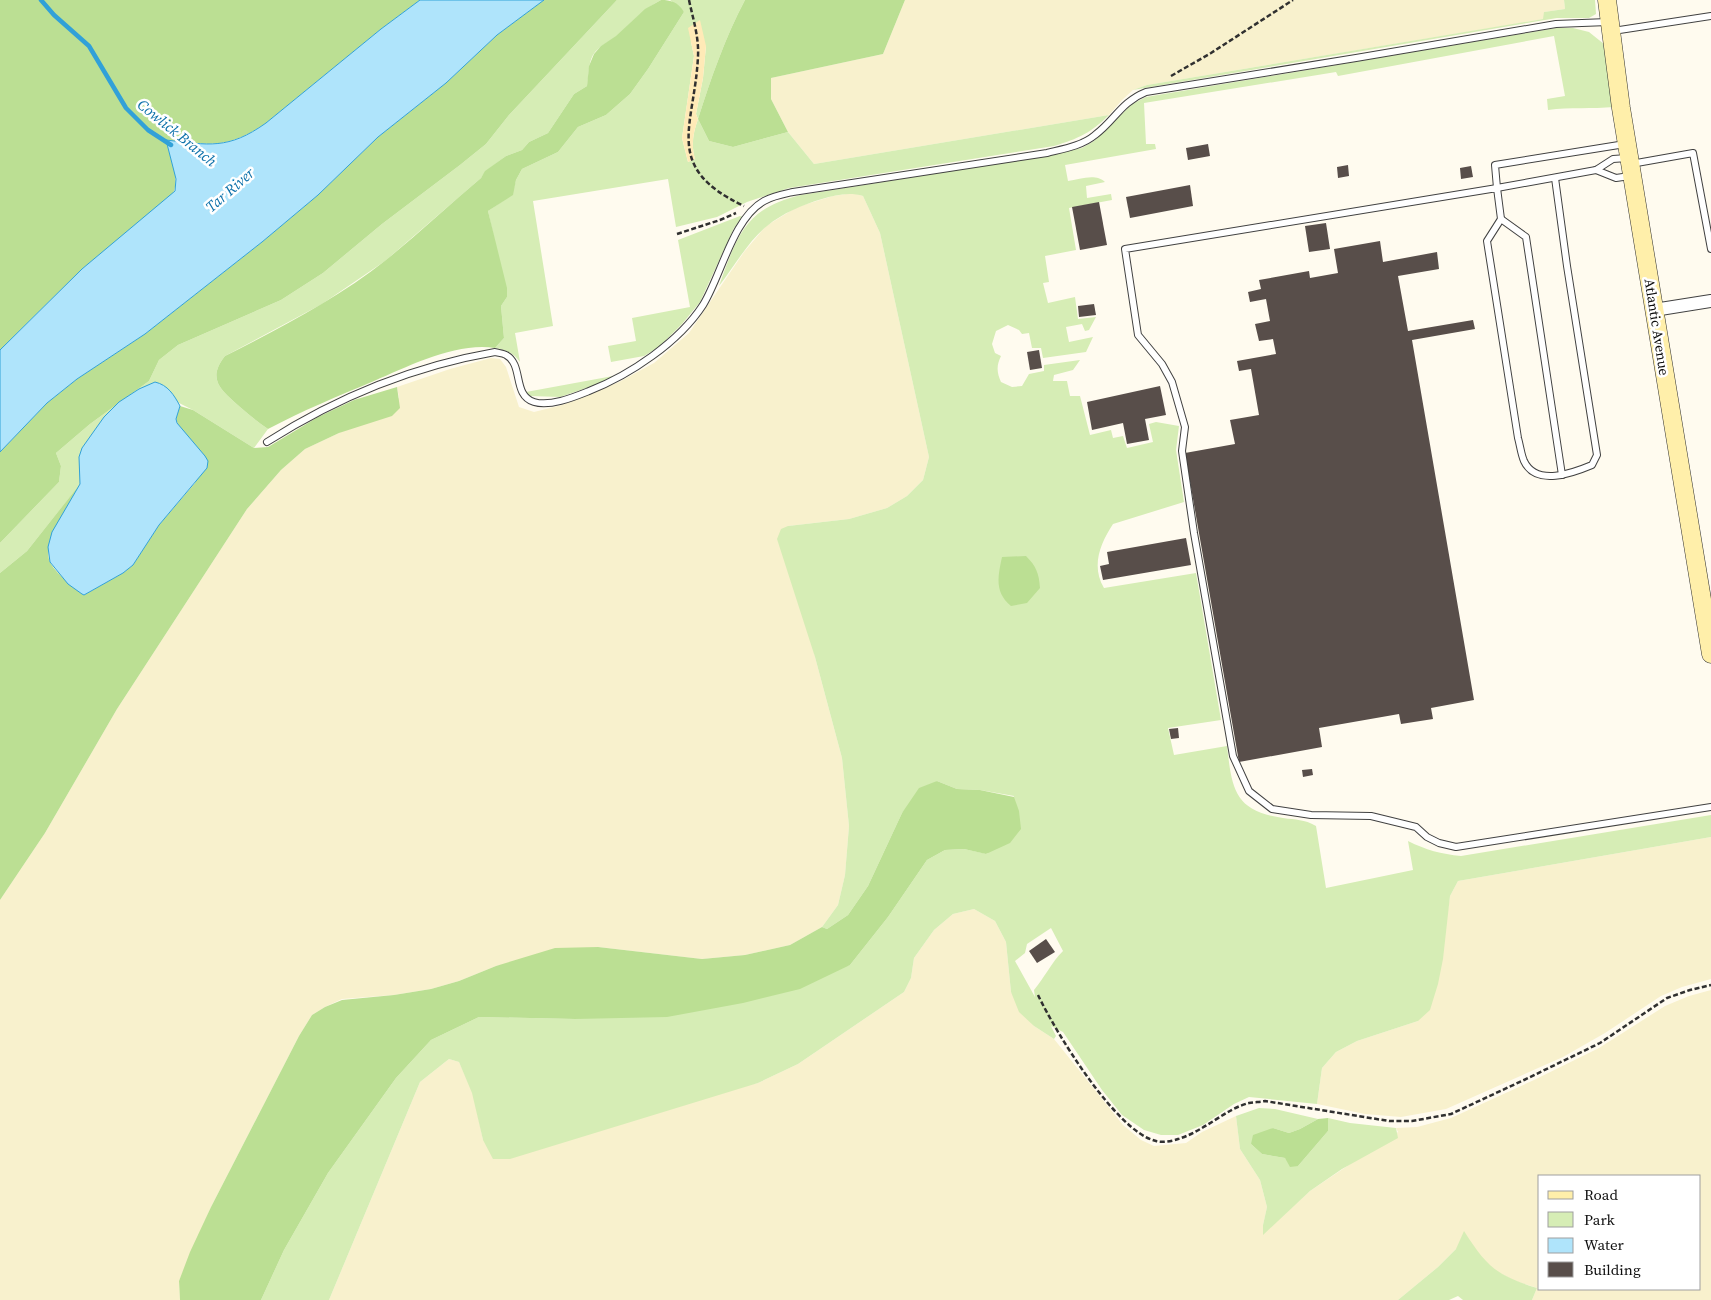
<svg xmlns="http://www.w3.org/2000/svg" width="1711" height="1300" font-family="'Source Serif 4',serif">
<style>
.farmland{fill:#f8f1cd;fill-rule:evenodd}
.green{fill:#d6edb5;fill-rule:evenodd}
.forest{fill:#bbdf93}
.sand{fill:#ffeab7}
.water{fill:#afe4fb;stroke:#31a1d8}
.lines{fill:none;stroke-linecap:round;stroke-linejoin:round}
.stream{stroke:#31a1d8;stroke-width:4.5}
.building{fill:#584e4a}
.lane-casing{stroke:#414141;stroke-width:8}
.street-casing{stroke:#414141;stroke-width:14}
.secondary-casing{stroke:#303030;stroke-width:19}
.path{stroke:#303030;stroke-width:2.5;stroke-dasharray:5 2.5;stroke-linecap:butt}
.lane{stroke:#fff;stroke-width:6}
.street{stroke:#fff;stroke-width:12}
.secondary{stroke:#ffefaa;stroke-width:18}
.labels{text-anchor:middle;stroke-width:5;stroke-linejoin:round;paint-order:stroke}
.street-label{font-size:14px;fill:#0e0e0e;stroke:#fff}
.water-label{font-size:15px;font-style:italic;fill:#0d71aa;stroke:#fff}
</style>
<rect width="100%" height="100%" fill="#fffbef"/>
<g class="farmland">
<polygon points="905,0 1564,0 1565,9 1544,12 1544,19 1147,85 1133,90 1122,100 1109,115 814,164 788,132 771,99 771,78 883,54"/>
<polygon points="853,193 863,196 880,233 929,457 923,480 907,496 887,508 849,519 788,526 815,657 842,758 849,826 845,875 838,905 822,927 790,945 745,955 702,959 598,947 496,966 459,981 431,989 394,995 342,999 325,1007 312,1015 299,1036 211,1207 179,1281 180,1300 0,1300 0,900 45,833 117,709 247,509 281,470 305,449 339,433 399,398 397,387 450,369 491,358 500,359 506,367 519,407 534,412 562,405 619,382 654,363 689,333 744,252 766,226 797,207 833,196"/>
<polygon points="1711,837 1711,979 1682,987 1661,996 1605,1033 1563,1057 1446,1109 1401,1117 1365,1114 1317,1104 1322,1068 1336,1052 1357,1041 1418,1021 1446,922 1450,896 1458,881"/>
<path d="M974 909 995 921 1006 942 1011 992 1034 1026 1054 1039 1123 1125 1141 1140 1154 1146 1186 1143 1202 1132 1236 1116 1240 1149 1260 1180 1267 1207 1263 1225V1234L1310 1191 1398 1132 1396 1128 1417 1127 1451 1118 1534 1080 1599 1048 1665 1006 1689 996 1711 990V1300H1532L1537 1288 1515 1281 1492 1269 1478 1253 1456 1249 1438 1267 1398 1300H329L420 1082 449 1059 459 1062 473 1093 483 1140 758 1083 798 1064 904 992 911 978 914 958 934 930 953 914ZM1540 1176H1700V1289H1540Z"/>
</g>
<g class="green">
<path d="M617 0H661C642 10 633 21 618 35 610 42 599 45 593 55 588 64 589 75 587 86L574 94 548 133 529 142 522 150 506 156 486 171 481 178 385 261 322 304 225 356C206 380 222 391 240 407 249 415 258 422 268 429L254 448 193 410 173 400 104 454 27 551 0 573V543L59 482 61 466 56 453 90 424 149 381 159 360 178 345 281 300 323 273 382 224 460 165 486 144 509 115Z"/>
<path d="M670 0H745C725 38 711 78 698 119L709 141 733 147 788 132 814 164 1109 115C1092 132 1078 139 1054 146L789 188 747 202 717 217 676 227 668 179 533 201 553 326 515 333 520 362C514 353 506 350 495 348L504 338 501 306 507 297 488 211 512 195 516 180 522 169 558 152 578 127 606 115 630 94 648 69 684 12ZM691 42 706 46 703 78 696 114 698 119C693 133 691 145 695 159L688 162 682 138 694 56Z"/>
<polygon points="1564,0 1595,0 1596,14 1589,18 1557,18 1133,90 1147,85 1543,19 1544,12 1565,9"/>
<path d="M1556 28H1573L1589 32 1604 44 1614 107C1592 109 1570 107 1548 110L1547 99 1565 96 1554 36 1338 76 1336 72 1144 103 1146 144H1155L1156 149 1065 165 1068 181C1080 179 1096 173 1105 182L1086 186 1087 198 1111 194 1112 200 1069 208 1076 250 1045 256 1049 282 1043 283 1048 303 1075 297 1078 319 1096 317 1089 330 1085 331 1082 324 1066 327 1069 342 1093 337 1086 352 1043 358 1041 348H1032L1029 333 1022 334 1019 330 1008 325 996 331 992 344 995 353 1001 356C996 366 997 373 1001 382L1012 387 1022 386 1029 374 1044 371V365L1080 360 1073 370 1054 375 1053 381H1067L1070 396H1080L1090 435 1111 430 1113 438 1123 436 1127 448 1153 442 1149 424 1156 422 1179 426 1176 450 1184 502 1113 524C1100 544 1091 566 1104 588L1196 573 1221 720 1168 728 1174 755 1227 746C1232 789 1234 811 1283 818 1296 820 1304 819 1316 826L1326 888 1413 870 1408 841C1426 850 1441 854 1461 856L1711 815V837L1458 881 1450 896 1443 959 1438 984 1430 1010 1418 1021 1357 1041 1336 1052 1322 1068 1317 1104 1249 1097 1234 1104 1203 1125 1178 1135H1161L1144 1130 1122 1115 1102 1090 1063 1032 1051 1026 1056 1036 1054 1039 1034 1026 1019 1012 1011 992 1006 942 995 921 974 909 953 914 934 930 914 958 911 978 904 992 798 1064 758 1083 510 1159H493L483 1140 472 1093 459 1062 449 1059 420 1082 329 1300H261L284 1250 328 1173 396 1078 431 1040 479 1017 575 1019 850 965 888 917 927 860 945 850 964 849 987 854 1014 796 980 790 957 789 937 781 902 813 868 886 848 915 827 929 822 927 838 905 845 875 849 826 842 758 815 657 777 539 781 529 788 526 849 519 887 508 907 496 923 480 929 457 880 233 863 196C849 192 836 195 822 199 802 205 783 213 767 226 749 240 733 268 719 286 737 236 745 208 801 195L1002 163 1082 148 1094 141 1132 104 1146 97ZM1051 928 1063 951C1051 963 1045 977 1034 990L1035 997 1015 961 1025 953 1027 944Z"/>
<polygon points="740,216 743,217 734,228 700,302 682,324 659,347 644,356 611,362 608,346 636,341 632,318 690,307 678,240"/>
<polygon points="613,376 607,381 560,397 530,396 526,392"/>
<polygon points="1259,1108 1275,1109 1318,1119 1300,1129 1289,1133 1273,1128 1251,1144 1262,1154 1285,1158 1298,1166 1328,1131 1328,1118 1350,1123 1396,1128 1398,1138 1342,1169 1310,1191 1263,1235 1263,1225 1267,1207 1260,1180 1240,1149 1236,1116"/>
<path d="M1464 1231C1487 1267 1496 1275 1537 1288L1532 1300H1463L1458 1296 1449 1300H1398L1438 1267 1456 1249Z"/>
</g>
<g class="forest">
<path d="M0 0H420L381 29 266 123C228 149 209 145 166 140 170 156 182 182 171 197L82 269 0 350Z"/>
<polygon points="544,0 617,0 509,115 486,144 460,165 382,224 323,273 281,300 178,345 159,360 149,381 90,424 56,453 61,466 59,482 0,543 0,452 47,403 77,379 145,334 262,242 318,195 378,137 446,83 497,35"/>
<path d="M661 0C671 0 678 2 684 12L648 69 630 94 606 115 578 127 558 152 522 169 516 180 513 195 488 211 507 288V297L501 306 504 338 495 348C456 342 409 366 374 381 338 396 302 411 268 429 258 422 249 415 240 407 222 391 206 380 225 356 280 328 337 299 386 260 418 234 449 205 481 178L485 171 506 156 522 150 529 142 548 133 574 94 587 86 589 66 594 54 601 46 616 36 645 9Z"/>
<path d="M745 0H905L883 54 771 78V99L788 132 733 147 709 141 698 119C711 78 725 38 745 0Z"/>
<path d="M397 387 400 408 392 416 339 433 305 449 281 470 247 509 117 709 45 833 0 900V573L27 551 80 484 50 542C49 547 47 556 50 562 54 571 75 590 84 595L123 573 133 565 159 525 195 483 205 456 179 427 176 419 180 406 193 410 254 448 268 447 318 417 354 400Z"/>
<path d="M1026 556C1036 566 1039 573 1040 588L1027 603 1011 606C994 592 998 576 1002 557Z"/>
<polygon points="937,781 957,789 980,790 1014,797 1019,811 1021,829 1010,843 986,854 964,849 945,850 927,860 888,917 850,965 800,989 743,1003 667,1017 575,1019 479,1017 431,1040 396,1078 328,1173 284,1250 261,1300 180,1300 179,1281 190,1252 211,1207 299,1036 312,1015 325,1007 342,1000 394,995 431,989 459,981 496,966 555,948 598,947 702,959 745,955 790,945 822,927 827,929 848,915 868,886 902,813 919,788"/>
<polygon points="1328,1118 1328,1131 1298,1166 1290,1167 1285,1158 1262,1154 1251,1144 1253,1135 1273,1128 1289,1133 1300,1129 1318,1119"/>
</g>
<path class="sand" d="M700 20 706 46 703 78 696 114 698 119C693 133 691 145 695 159L688 162 682 138 694 56 688 28Z"/>
<g class="water">
<path d="M420 0H544L497 35 446 83 378 137 318 195 262 242 145 334 77 379 47 403 0 452V350L82 269 175 191 176 179 166 140C209 145 228 150 266 123L381 29Z"/>
<path d="M155 382C168 385 174 395 180 406L176 419 177 423 205 456 208 461 207 468 159 525 133 565 123 573 84 595 82 594 68 584 50 562 48 547 52 532 80 484 79 457 82 448 104 417 119 402 139 389Z"/>
</g>
<g class="lines">
<polyline class="stream" points="41,0 54,15 89,46 126,108 148,130 171,145"/>
</g>
<g class="building">
<polygon points="1208,144 1210,156 1188,160 1186,148"/>
<polygon points="1348,165 1349,176 1338,178 1337,167"/>
<polygon points="1471,166 1473,177 1461,179 1460,168"/>
<polygon points="1190,185 1193,206 1130,218 1126,197"/>
<polygon points="1099,202 1107,245 1080,250 1072,207"/>
<polygon points="1326,223 1330,249 1309,252 1305,226"/>
<polygon points="1380,241 1383,262 1437,252 1439,269 1398,276 1408,331 1473,320 1475,329 1412,340 1474,700 1431,708 1433,719 1401,724 1399,714 1319,728 1322,747 1239,762 1185,453 1235,444 1230,420 1259,415 1251,369 1239,371 1237,361 1276,354 1273,339 1259,341 1255,324 1270,321 1266,299 1250,302 1248,292 1261,289 1259,280 1309,271 1310,278 1338,273 1334,249"/>
<polygon points="1094,304 1096,315 1079,317 1078,306"/>
<polygon points="1039,350 1042,368 1030,370 1027,352"/>
<polygon points="1160,386 1166,415 1145,419 1149,440 1127,444 1123,423 1092,430 1087,402"/>
<polygon points="1186,538 1191,565 1103,580 1100,566 1109,564 1107,552"/>
<polygon points="1178,728 1179,738 1171,739 1169,729"/>
<polygon points="1312,769 1313,775 1303,777 1302,770"/>
<polygon points="1046,939 1055,952 1037,963 1029,951"/>
</g>
<g class="lines">
<defs>
<g id="lane">
<polyline points="1613,31 1711,16"/>
<polyline points="1625,144 1495,165 1497,188 1596,170 1613,159 1627,158"/>
<polyline points="1631,164 1693,153 1711,249"/>
<polyline points="1596,170 1616,178 1630,176"/>
<path d="M1555 178 1567 266 1597 455 1592 465C1573 473 1536 487 1524 461 1521 454 1520 445 1518 438L1487 241 1501 219 1497 188 1125 249 1138 335 1162 364 1172 382 1185 427 1182 451 1194 533 1233 756 1249 791 1272 809 1311 815 1371 816 1416 827 1427 837 1439 843 1456 847 1711 807"/>
<polyline points="1501,219 1526,237 1562,475"/>
<path d="M267 442C336 398 414 366 495 352 498 353 503 353 506 355 524 365 512 395 534 402 550 407 574 397 589 391 630 375 679 342 703 305 721 276 733 218 764 201 773 196 784 194 793 192L1047 153C1063 149 1082 146 1095 135 1115 120 1121 102 1146 92L1356 58 1556 24 1608 22"/>
</g>
<polyline id="street" points="1654,310 1711,301"/>
<polyline id="secondary" points="1607,0 1621,108 1711,654"/>
</defs>
<use href="#lane" class="lane-casing"/>
<use href="#street" class="street-casing"/>
<use href="#secondary" class="secondary-casing"/>
<g class="path">
<path d="M689 0C693 19 699 37 698 56 695 126 661 167 744 206"/>
<polyline points="1171,76 1211,53 1293,0"/>
<polyline points="677,234 720,220 736,213"/>
<path d="M1038 995C1055 1031 1116 1132 1156 1141 1162 1143 1173 1141 1178 1139 1203 1132 1227 1108 1249 1103 1254 1102 1260 1102 1265 1101L1389 1121H1412L1451 1114 1524 1080 1600 1043 1667 998 1690 990 1711 985"/>
</g>
<use href="#lane" class="lane"/>
<use href="#street" class="street"/>
<use href="#secondary" class="secondary"/>
</g>
<g class="labels">
<g class="street-label">
<text transform="translate(1657 327) rotate(81)" y="5">Atlantic Avenue</text>
</g>
<g class="water-label">
<text transform="translate(177 133) rotate(39)" y="5">Cowlick Branch</text>
<text transform="translate(230 190) rotate(-41)" y="5">Tar River</text>
</g>
</g>
<rect x="1538" y="1175" width="162" height="115" fill="#ffffff" stroke="#9f9f9f"/>
<rect x="1548" y="1191" width="25" height="8" fill="#ffefaa" stroke="#9f9f9f"/>
<text x="1584" y="1200" font-size="15" fill="#0e0e0e">Road</text>
<rect x="1548" y="1212" width="25" height="15" fill="#d6edb5" stroke="#9f9f9f"/>
<text x="1584" y="1225" font-size="15" fill="#0e0e0e">Park</text>
<rect x="1548" y="1238" width="25" height="15" fill="#afe4fb" stroke="#9f9f9f"/>
<text x="1584" y="1250" font-size="15" fill="#0e0e0e">Water</text>
<rect x="1548" y="1262" width="25" height="15" fill="#584e4a" stroke="#9f9f9f"/>
<text x="1584" y="1275" font-size="15" fill="#0e0e0e">Building</text>
</svg>
